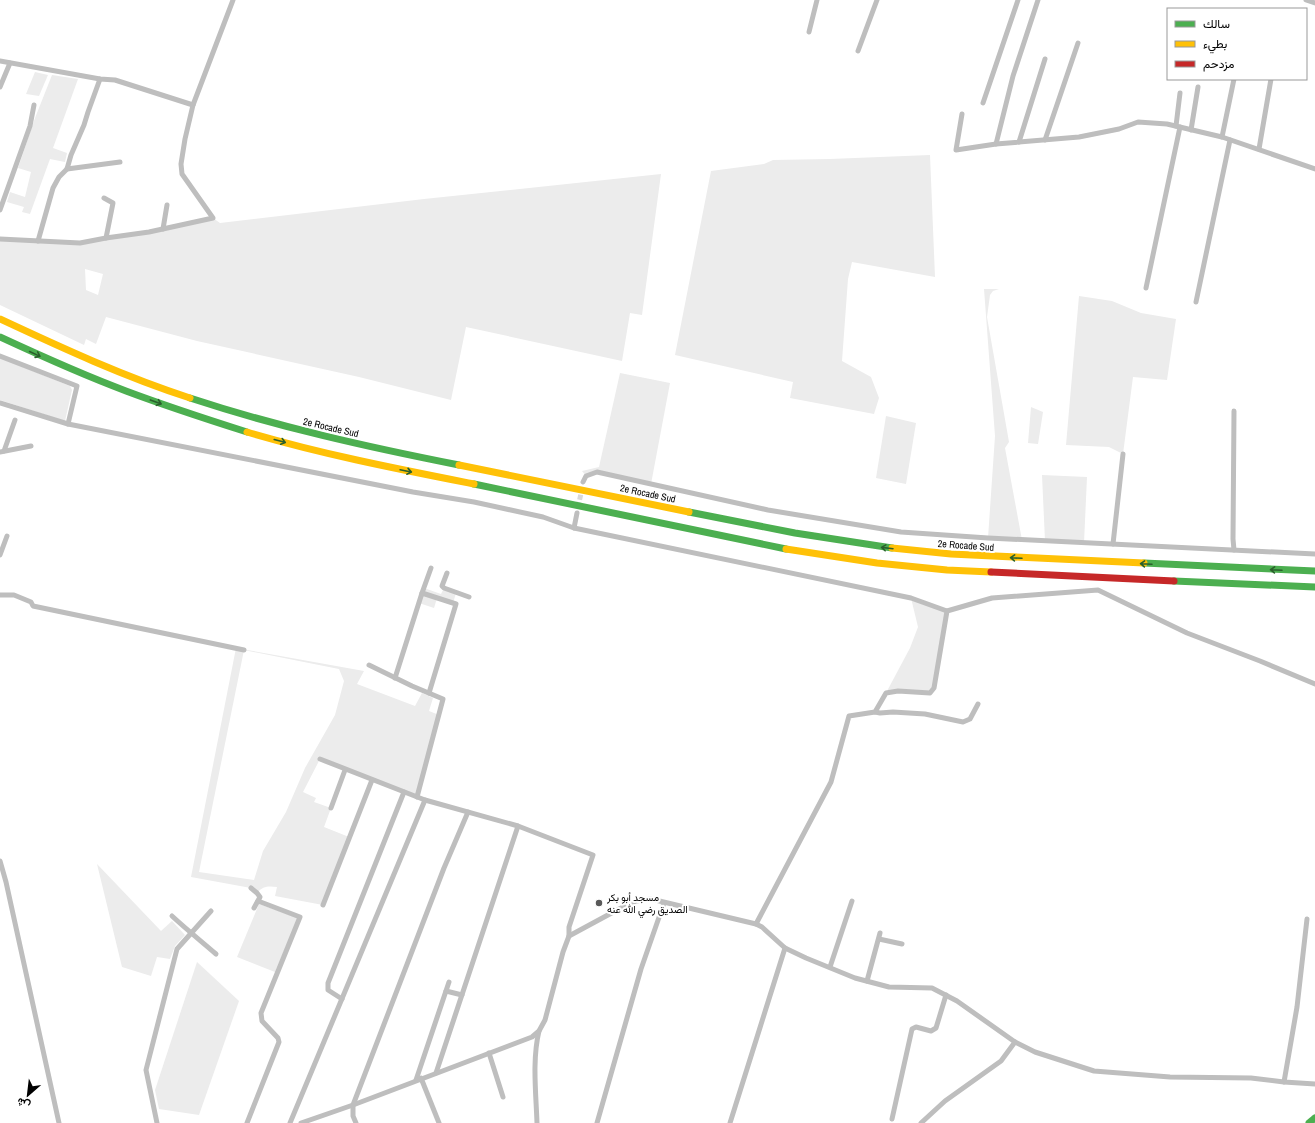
<svg xmlns="http://www.w3.org/2000/svg" width="1315" height="1123" font-family="'Archivo Narrow',Vazirmatn,sans-serif">
<style>
.green{fill:#ececec;fill-rule:evenodd}
.lines{fill:none;stroke-linecap:round;stroke-linejoin:round}
.street-tunnel{stroke:#d9d9d9;stroke-width:5;stroke-dasharray:5 2.5;stroke-linecap:butt}
.street{stroke:#bebebe;stroke-width:5}
.fast{stroke:#4caf50;stroke-width:7}
.slow{stroke:#ffc107;stroke-width:7}
.jam{stroke:#c62828;stroke-width:7}
.oneway{stroke:#2a602c}
.poi-dot{fill:#595959;stroke:#fff;stroke-width:1.5}
.labels{text-anchor:middle;stroke-width:4;stroke-linejoin:round;paint-order:stroke}
.street-label{font-size:10px;fill:#000;stroke:#fff}
.poi-label{font-size:10px;fill:#000;stroke:#fff;text-anchor:start}
</style>
<rect width="100%" height="100%" fill="#fff"/>
<g class="green">
<polygon points="35,72 48,75 39,96 26,94"/>
<polygon points="52,75 78,79 53,148 67,153 65,162 50,159 30,214 22,212 24,207 7,202 10,192 25,197 31,172 18,168 35,118"/>
<polygon points="930,155 935,277 852,262 848,279 842,361 871,377 879,398 874,414 790,398 793,382 675,355 711,171 764,164 773,160 830,159"/>
<path d="M661 174 642 315 630 313 622 361 466 327 451 400 359 377 197 341 106 317 96 344 86 339 84 345 0 305V239L80 243 213 218 220 223 424 199ZM85 269 103 274 98 295 86 290Z"/>
<polygon points="984,289 999,289 993,291 990,295 987,317 1009,442 1005,448 1022,540 988,538 995,436"/>
<polygon points="1079,296 1112,301 1141,313 1176,319 1167,380 1133,377 1123,454 1109,447 1066,445"/>
<polygon points="0,358 70,386 72,390 65,421 0,400"/>
<polygon points="620,373 670,383 651,484 597,472 586,476 582,471 599,467"/>
<polygon points="1031,407 1043,412 1038,444 1028,443"/>
<polygon points="886,416 916,423 906,484 876,478"/>
<polygon points="1042,475 1087,477 1084,543 1045,541"/>
<polygon points="424,588 441,594 444,588 456,593 453,603 437,598 434,608 419,603"/>
<polygon points="911,598 947,611 934,688 930,693 886,693 910,648 918,627"/>
<path d="M236 648 364 671 357 684 415 706 422 693 433 698 429 711 439 715 417 797 320 759 303 792 316 798 314 802 331 808 324 827 349 837 323 905 275 896 277 887C268 886 263 886 257 893L251 888 191 877ZM244 650 339 669 344 681 335 715 305 768 286 812 263 851 254 880 199 872Z"/>
<polygon points="97,864 161,931 172,921 185,935 175,946 170,959 157,957 151,976 122,967"/>
<polygon points="259,904 298,918 275,972 237,957"/>
<polygon points="197,962 239,1001 199,1115 159,1109 155,1090"/>
</g>
<g class="lines">
<polyline class="street-tunnel" points="578,507 582,489"/>
<g class="street">
<polyline points="1306,0 1315,3"/>
<polyline points="809,32 817,0"/>
<polyline points="858,51 877,0"/>
<polyline points="0,61 100,79 115,80 193,105"/>
<polyline points="0,87 10,63"/>
<polyline points="983,103 1018,0"/>
<polyline points="962,114 956,150 996,144 1079,137 1119,129 1138,122 1167,124 1222,137 1315,169"/>
<polyline points="1176,126 1180,93"/>
<polyline points="1191,130 1198,87"/>
<polyline points="1222,137 1234,79"/>
<polyline points="1045,140 1078,43"/>
<polyline points="1019,142 1045,59"/>
<polyline points="996,144 1013,76 1038,0"/>
<polyline points="1259,149 1271,79"/>
<polyline points="67,169 120,162"/>
<polyline points="104,198 113,203 106,238"/>
<polyline points="0,210 30,126 34,105"/>
<polyline points="163,229 167,205"/>
<polyline points="0,239 80,243 106,238 149,232 213,218 182,174 181,164 185,139 193,105 233,0"/>
<polyline points="38,241 53,188 59,177 67,169 71,155 84,125 88,112 100,79"/>
<polyline points="1146,288 1180,127"/>
<polyline points="1196,302 1230,140"/>
<polyline points="0,356 77,386 68,424"/>
<polyline points="0,403 68,424 413,492 474,502 543,517 574,528 911,598 947,611"/>
<polyline points="1234,411 1233,539 1234,550"/>
<polyline points="4,451 15,420"/>
<polyline points="0,452 31,446"/>
<polyline points="583,482 586,476 597,472 768,510 901,532 988,538 1315,554"/>
<polyline points="574,528 577,513"/>
<polyline points="1113,544 1123,454"/>
<polyline points="0,555 7,536"/>
<polyline points="447,573 442,586 444,588 469,597"/>
<polyline points="422,593 431,568"/>
<polyline points="0,595 14,595 31,602 33,606 244,650"/>
<polyline points="369,665 412,686 443,699 417,797"/>
<polyline points="395,678 422,593 456,604 429,693"/>
<polyline points="875,712 880,713 893,712 925,714 963,722 970,719 978,704"/>
<polyline points="320,759 425,800 518,826 593,855 569,927 569,936"/>
<polyline points="331,808 345,770"/>
<polyline points="0,861 6,882 59,1123"/>
<polyline points="251,888 257,893 260,897 254,908"/>
<polyline points="323,905 372,780"/>
<path d="M172 916C186 929 201 941 216 954"/>
<polyline points="756,924 831,782 849,716 875,712 886,693 898,691 930,693 934,688 947,611 992,598 1098,590 1187,633 1260,661 1315,684"/>
<polyline points="879,939 902,944"/>
<polyline points="830,967 852,901"/>
<polyline points="867,981 880,933"/>
<polyline points="446,991 462,995"/>
<polyline points="342,999 328,990 328,983 404,792"/>
<polyline points="489,1053 503,1097"/>
<polyline points="436,1073 518,826"/>
<polyline points="421,1078 439,1123"/>
<polyline points="416,1080 449,982"/>
<polyline points="1284,1082 1297,1007 1307,919"/>
<polyline points="892,1119 912,1029 916,1027 931,1031 936,1028 946,995"/>
<polyline points="157,1123 146,1070 177,949 211,911"/>
<polyline points="247,1123 279,1042 278,1038 262,1021 261,1013 300,917 258,901"/>
<polyline points="290,1123 425,800"/>
<polyline points="301,1123 353,1105 532,1037 539,1031 545,1020 563,952 569,936 619,909 636,901 651,899 756,924 762,927 785,948 806,958 855,978 889,987 932,988 957,1001 1015,1042 1035,1052 1094,1071 1170,1077 1251,1078 1284,1082 1315,1084"/>
<polyline points="356,1123 353,1116 353,1105 444,868 468,812"/>
<path d="M537 1123C536 1093 532 1060 539 1031"/>
<polyline points="597,1123 641,969 664,903"/>
<polyline points="730,1123 785,948"/>
<polyline points="921,1123 945,1101 1001,1061 1015,1042"/>
</g>
<g class="fast">
<path d="M0 337C41 356 83 375 126 391 166 406 206 419 247 432"/>
<path d="M190 398C278 427 368 447 459 465"/>
<polyline points="474,484 786,549"/>
<polyline points="689,512 795,533 892,548"/>
<polyline points="1144,563 1315,571"/>
<polyline points="1174,581 1315,587"/>
<polyline points="1309,1123 1315,1118"/>
</g>
<g class="slow">
<path d="M0 319C62 348 125 377 190 398"/>
<path d="M247 432C321 454 398 469 474 484"/>
<polyline points="459,465 689,512"/>
<polyline points="892,548 951,554 1144,563"/>
<polyline points="786,549 877,563 947,570 991,572"/>
</g>
<polyline class="jam" points="991,572 1174,581"/>
</g>
<defs><path id="oneway-shaft" d="M-6 0H5M1.5-3L5.5 0L1.5 3" fill="none" stroke-width="1.6" stroke-linecap="round" stroke-linejoin="round"/></defs>
<g class="oneway">
<use href="#oneway-shaft" transform="translate(35 354) rotate(25)"/>
<use href="#oneway-shaft" transform="translate(156 402) rotate(20)"/>
<use href="#oneway-shaft" transform="translate(280 441) rotate(15)"/>
<use href="#oneway-shaft" transform="translate(406 471) rotate(12)"/>
<use href="#oneway-shaft" transform="translate(887 548) rotate(-173)"/>
<use href="#oneway-shaft" transform="translate(1016 558) rotate(-177)"/>
<use href="#oneway-shaft" transform="translate(1146 564) rotate(-177)"/>
<use href="#oneway-shaft" transform="translate(1276 570) rotate(-177)"/>
</g>
<circle class="poi-dot" cx="599" cy="903" r="4"/>
<g class="labels">
<g class="street-label">
<text transform="translate(331 427) rotate(13)" y="4">2e Rocade Sud</text>
<text transform="translate(648 493) rotate(12)" y="4">2e Rocade Sud</text>
<text transform="translate(966 545) rotate(4)" y="4">2e Rocade Sud</text>
</g>
<g class="poi-label">
<text x="607" y="901">مسجد أبو بكر<tspan x="607" dy="12">الصديق رضي الله عنه</tspan></text>
</g>
</g>
<rect x="1167" y="8" width="140" height="72" fill="#ffffff" stroke="#999999"/>
<rect x="1175" y="21" width="20" height="6" fill="#4caf50" stroke="#999999"/>
<text x="1203" y="28" font-size="12" fill="#000000">سالك</text>
<rect x="1175" y="41" width="20" height="6" fill="#ffc107" stroke="#999999"/>
<text x="1203" y="48" font-size="12" fill="#000000">بطيء</text>
<rect x="1175" y="61" width="20" height="6" fill="#c62828" stroke="#999999"/>
<text x="1203" y="68" font-size="12" fill="#000000">مزدحم</text>
<g transform="translate(28 1095) rotate(208)" stroke="#ffffff" stroke-width="3" paint-order="stroke">
<path d="M0-3L7 15L0 10L-7 15Z" fill="#000000"/>
<text y="-6" font-size="11" font-weight="bold" text-anchor="middle" fill="#000000">ش</text>
</g>
</svg>
